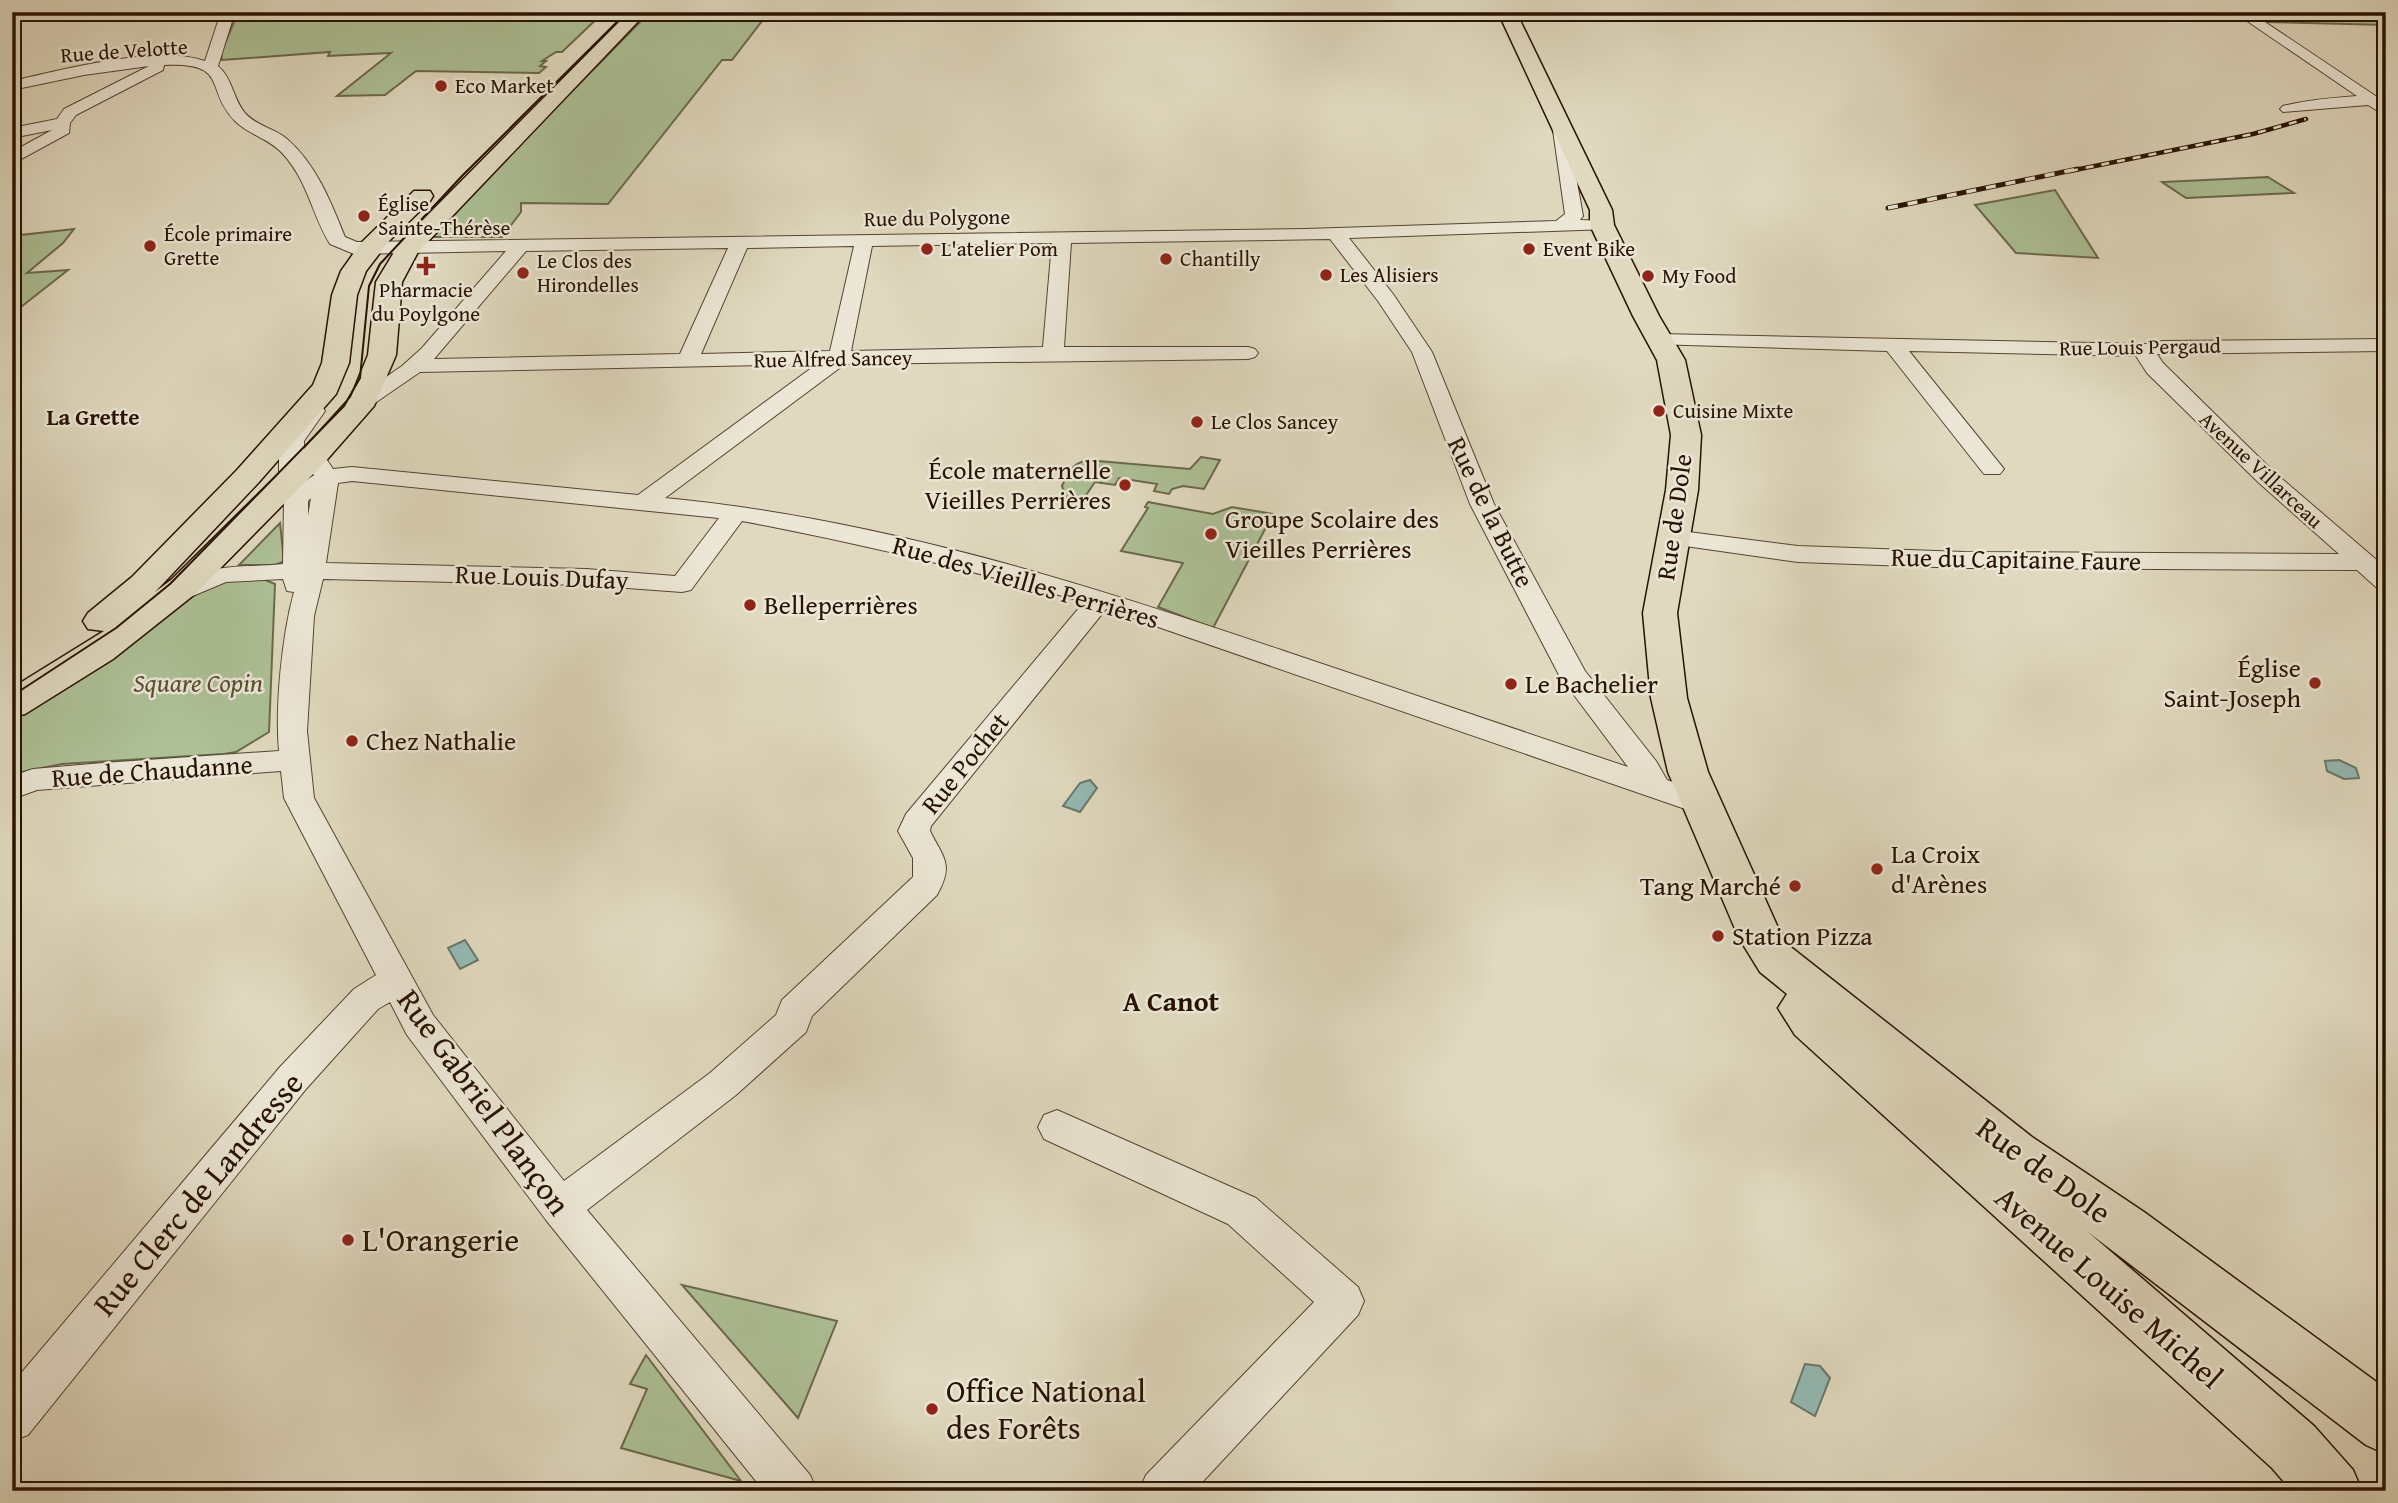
<svg xmlns="http://www.w3.org/2000/svg" width="2398" height="1503" font-family="'Gentium Book Plus',serif">
<style>
.green{fill:#adc096;stroke:#6a694b;stroke-width:2}
.water{fill:#94bab4;stroke:#68776c;stroke-width:2}
.lines{fill:none;stroke-linecap:round;stroke-linejoin:round}
.minor-casing{stroke:#554430;stroke-width:2}
.major-casing{stroke:#271200;stroke-width:3}
.minor{fill:#ebe6d5;fill-rule:evenodd}
.major{fill:#e0d9bf;fill-rule:evenodd}
.tram{stroke:#271200;stroke-width:2}
.rail-far1-casing{stroke:#271200;stroke-width:4.5}
.rail-casing{stroke:#271200;stroke-width:5}
.rail-far1{stroke:#ebe6d5;stroke-width:2.5;stroke-dasharray:8;stroke-linecap:butt}
.rail{stroke:#ebe6d5;stroke-width:3.5;stroke-dasharray:10;stroke-linecap:butt}
.poi-dot{fill:#8f2418;stroke:#ebe6d5;stroke-width:2.5}
.labels{text-anchor:middle;stroke-width:5;stroke-linejoin:round;paint-order:stroke}
.far-street-label{font-size:21px;fill:#271200;stroke:#ebe6d5}
.far-poi-label{font-size:21px;fill:#271200;stroke:#ebe6d5;text-anchor:start}
.far-neighbourhood-label{font-size:23px;font-weight:bold;fill:#271200;stroke:#ebe6d5}
.poi-label{font-size:26px;fill:#271200;stroke:#ebe6d5;text-anchor:start}
.street-label{font-size:26px;fill:#271200;stroke:#ebe6d5}
.park-label{font-size:26px;font-style:italic;fill:#564f34;stroke:#ebe6d5}
.neighbourhood-label{font-size:28px;font-weight:bold;fill:#271200;stroke:#ebe6d5}
.near-street-label{font-size:32px;fill:#271200;stroke:#ebe6d5}
.near-poi-label{font-size:32px;fill:#271200;stroke:#ebe6d5;text-anchor:start}
</style>
<rect width="100%" height="100%" fill="#e0d9bf"/>
<filter id="stains"><feTurbulence type="fractalNoise" baseFrequency=".00286" numOctaves="4"/><feColorMatrix values="0 0 0 0 .2 0 0 0 0 .09 0 0 0 0 .02 0 0 0 .5 -.17"/></filter>
<radialGradient id="worn" r=".72"><stop offset=".6" stop-color="#630" stop-opacity="0"/><stop offset="1" stop-color="#630" stop-opacity=".3"/></radialGradient>
<g class="green">
<polygon points="238,12 604,12 562,52 556,52 542,61 546,61 540,66 546,67 539,73 416,71 385,95 337,96 391,53 328,56 330,52 222,60 221,53"/>
<polygon points="650,12 769,12 732,60 722,60 608,204 521,203 521,212 502,237 433,237 432,233"/>
<polygon points="2266,19 2386,20 2386,25 2268,22"/>
<polygon points="2268,177 2294,193 2186,198 2162,182"/>
<polygon points="2055,190 2098,258 2016,253 1975,205"/>
<polygon points="74,229 63,243 27,273 68,270 12,314 12,236"/>
<path d="M1201 457 1220 460 1204 489 1183 486 1172 489 1169 494 1154 491 1157 484 1119 478 1115 485 1095 482 1080 504 1066 498 1062 486C1068 472 1072 464 1087 460L1190 469Z"/>
<polygon points="1148,502 1213,514 1232,507 1273,514 1213,628 1158,607 1183,563 1121,551 1148,508 1145,507"/>
<polygon points="280,523 284,561 276,565 239,565"/>
<polygon points="260,578 275,584 269,732 236,752 224,754 62,764 12,774 12,717 185,598 224,581"/>
<polygon points="682,1285 837,1321 798,1418"/>
<polygon points="646,1355 741,1481 621,1448 647,1389 630,1384"/>
</g>
<g class="water">
<polygon points="2339,760 2356,768 2359,778 2344,779 2327,771 2325,761"/>
<polygon points="1090,780 1097,788 1080,812 1063,806 1080,783"/>
<polygon points="465,940 478,960 460,969 448,948"/>
<polygon points="1805,1364 1820,1366 1830,1378 1815,1416 1791,1402"/>
</g>
<g class="lines">
<defs>
<g id="minor">
<polygon points="16,12 33,12 12,24 12,14"/>
<path d="M221 12H235L218 66C233 79 233 99 245 113 256 126 274 128 287 139 316 164 331 202 345 237L357 242 1305 229 1556 221 1565 214 1552 123 1554 120H1566L1583 216 1580 220 1608 221 1611 225 1608 229 1349 238 1393 294 1432 352 1494 504 1585 671 1656 761 1667 780 1713 795 1717 803 1713 811 1702 814 1691 811 1106 609 931 826 930 831C944 859 954 864 937 895L812 1016 806 1032 736 1095 587 1210 810 1475 817 1491H764L546 1220 407 1035 390 1002 378 1009 306 1089 28 1435 12 1441V1384L280 1067 354 989 376 975 284 798 281 771 37 790 12 799V776L33 769 103 763 279 751C275 706 282 636 294 592L287 591 283 579 226 582 183 600 174 602 165 600 161 594C166 586 175 583 184 579 222 563 245 568 283 564L284 498 279 479V452L282 441 306 406H322L325 411 304 441V482L314 475 307 465 311 460H327L333 469 352 467 638 495 817 364 420 372 372 405H356L353 400 402 366 422 348 506 251 354 254 330 244C312 215 308 181 283 154 270 139 249 135 235 121 204 89 230 62 164 65L163 70 76 115 70 123 69 133 12 164V152L52 130 12 138V128L57 119 64 109 149 66 84 75 12 90V81C61 70 158 44 205 61ZM1330 239 1378 301 1412 352 1470 504 1559 675 1628 767C1512 728 1397 689 1281 650 1081 582 877 518 665 498L845 364 1248 359 1255 357 1258 353 1255 349 1248 347H1064L1071 243ZM1052 243 1043 347 851 351 872 246ZM854 246 830 351 701 354 747 248ZM728 248 680 354 434 359 526 251ZM352 481 719 518 675 576 586 569 326 563 338 483ZM311 498 308 516V501ZM742 521C858 543 971 570 1084 602L906 814 898 831 913 858V877L782 1000 776 1015 710 1073 564 1181 433 1015 314 798 307 731 314 616 323 579 586 585 682 592 691 590Z"/>
<path d="M2234 12H2250L2386 103V116L2368 105 2283 112 2280 109 2283 106C2307 100 2331 98 2357 96Z"/>
<polygon points="1659,334 2146,344 2163,341 2386,339 2386,351 2157,354 2163,363 2274,472 2386,568 2386,590 2377,588 2357,570 1964,568 1798,562 1664,543 1660,538 1664,533 1673,530 1798,546 1964,552 2339,554 2258,482 2147,373 2136,356 1909,351 2004,469 2000,474 1984,474 1887,351 1652,344 1649,340 1652,336"/>
<polygon points="1057,1110 1256,1198 1358,1287 1364,1301 1358,1315 1194,1491 1139,1491 1146,1475 1314,1302 1228,1224 1044,1139 1038,1127 1044,1115"/>
</g>
<g id="major">
<polygon points="629,12 647,12 418,252 402,282 396,355 374,406 324,463 195,594 113,659 25,714 12,717 12,688 104,631 88,629 83,621 88,613 132,577 237,470 313,385 322,363 332,295 341,271 361,243 414,191 430,191 433,196 430,201 389,241 366,271 357,295 349,363 336,394 259,482 155,592 171,580 302,451 351,397 368,355 376,282 399,244"/>
<polygon points="1498,12 1516,12 1612,210 1614,225 1659,316 1685,360 1701,435 1698,490 1677,613 1687,698 1708,772 1779,930 1792,948 2032,1137 2144,1212 2386,1389 2386,1454 2366,1445 2088,1232 2314,1426 2353,1470 2362,1491 2292,1491 2272,1468 1795,1035 1778,1008 1787,994 1760,972 1739,938 1668,772 1651,698 1643,613 1666,490 1671,435 1657,360 1633,316 1590,225 1590,210"/>
</g>
</defs>
<use href="#minor" class="minor-casing"/>
<use href="#major" class="major-casing"/>
<use href="#minor" class="minor"/>
<use href="#major" class="major"/>
<polyline class="tram" points="12,696 116,628 170,584 344,406 360,378 369,286 380,264 462,176 627,12"/>
<defs>
<polyline id="rail-far1" points="2070,171 2253,134 2306,119"/>
<polyline id="rail" points="1888,208 2078,169"/>
</defs>
<use href="#rail-far1" class="rail-far1-casing"/>
<use href="#rail" class="rail-casing"/>
<use href="#rail-far1" class="rail-far1"/>
<use href="#rail" class="rail"/>
</g>
<g class="poi-dot">
<circle cx="441" cy="86" r="7"/>
<circle cx="364" cy="216" r="7"/>
<circle cx="150" cy="246" r="7"/>
<circle cx="927" cy="249" r="7"/>
<circle cx="1529" cy="249" r="7"/>
<circle cx="1166" cy="259" r="7"/>
<path d="M422.5 255.5h7v7h7v7h-7v7h-7v-7h-7v-7h7z"/>
<circle cx="523" cy="273" r="7"/>
<circle cx="1326" cy="275" r="7"/>
<circle cx="1648" cy="276" r="7"/>
<circle cx="1659" cy="411" r="7"/>
<circle cx="1197" cy="422" r="7"/>
<circle cx="1125" cy="485" r="7"/>
<circle cx="1211" cy="534" r="7"/>
<circle cx="750" cy="605" r="7"/>
<circle cx="2315" cy="683" r="7"/>
<circle cx="1511" cy="684" r="7"/>
<circle cx="352" cy="741" r="7"/>
<circle cx="1877" cy="869" r="7"/>
<circle cx="1795" cy="886" r="7"/>
<circle cx="1718" cy="936" r="7"/>
<circle cx="348" cy="1240" r="7"/>
<circle cx="932" cy="1409" r="7"/>
</g>
<g class="labels">
<g class="far-street-label">
<text transform="translate(124 51) rotate(-4)" y="7">Rue de Velotte</text>
<text transform="translate(937 218) rotate(-1)" y="7">Rue du Polygone</text>
<text transform="translate(2140 347) rotate(-1)" y="7">Rue Louis Pergaud</text>
<text transform="translate(833 359) rotate(-1)" y="7">Rue Alfred Sancey</text>
<text transform="translate(2261 470) rotate(43)" y="7">Avenue Villarceau</text>
</g>
<g class="far-poi-label">
<text x="455" y="93">Eco Market</text>
<text x="378" y="211">Église<tspan x="378" dy="24">Sainte-Thérèse</tspan></text>
<text x="164" y="241">École primaire<tspan x="164" dy="24">Grette</tspan></text>
<text x="941" y="256">L'atelier Pom</text>
<text x="1543" y="256">Event Bike</text>
<text x="1180" y="266">Chantilly</text>
<text x="537" y="268">Le Clos des<tspan x="537" dy="24">Hirondelles</tspan></text>
<text x="1340" y="282">Les Alisiers</text>
<text x="1662" y="283">My Food</text>
<text x="426" y="297" text-anchor="middle">Pharmacie<tspan x="426" dy="24">du Poylgone</tspan></text>
<text x="1673" y="418">Cuisine Mixte</text>
<text x="1211" y="429">Le Clos Sancey</text>
</g>
<g class="far-neighbourhood-label">
<text x="93" y="425">La Grette</text>
</g>
<g class="poi-label">
<text x="1111" y="479" text-anchor="end">École maternelle<tspan x="1111" dy="30">Vieilles Perrières</tspan></text>
<text x="1225" y="528">Groupe Scolaire des<tspan x="1225" dy="30">Vieilles Perrières</tspan></text>
<text x="764" y="614">Belleperrières</text>
<text x="2301" y="677" text-anchor="end">Église<tspan x="2301" dy="30">Saint-Joseph</tspan></text>
<text x="1525" y="693">Le Bachelier</text>
<text x="366" y="750">Chez Nathalie</text>
<text x="1891" y="863">La Croix<tspan x="1891" dy="30">d'Arènes</tspan></text>
<text x="1781" y="895" text-anchor="end">Tang Marché</text>
<text x="1732" y="945">Station Pizza</text>
</g>
<g class="street-label">
<text transform="translate(1491 512) rotate(64)" y="9">Rue de la Butte</text>
<text transform="translate(1674 517) rotate(-82)" y="9">Rue de Dole</text>
<text transform="translate(2016 559) rotate(1)" y="9">Rue du Capitaine Faure</text>
<text transform="translate(542 577) rotate(2)" y="9">Rue Louis Dufay</text>
<text transform="translate(1026 582) rotate(16)" y="9">Rue des Vieilles Perrières</text>
<text transform="translate(965 763) rotate(-51)" y="9">Rue Pochet</text>
<text transform="translate(152 771) rotate(-4)" y="9">Rue de Chaudanne</text>
</g>
<g class="park-label">
<text x="198" y="692">Square Copin</text>
</g>
<g class="neighbourhood-label">
<text x="1171" y="1011">A Canot</text>
</g>
<g class="near-street-label">
<text transform="translate(484 1102) rotate(54)" y="11">Rue Gabriel Plançon</text>
<text transform="translate(2044 1170) rotate(36)" y="11">Rue de Dole</text>
<text transform="translate(198 1194) rotate(-50)" y="11">Rue Clerc de Landresse</text>
<text transform="translate(2109 1287) rotate(41)" y="11">Avenue Louise Michel</text>
</g>
<g class="near-poi-label">
<text x="362" y="1251">L'Orangerie</text>
<text x="946" y="1402">Office National<tspan x="946" dy="37">des Forêts</tspan></text>
</g>
</g>
<rect width="2398" height="1503" fill="none" stroke="#e0d9bf" stroke-width="42"/>
<rect x="14" y="14" width="2370" height="1475" fill="none" stroke="#271200" stroke-width="3.5"/>
<rect x="21" y="21" width="2356" height="1461" fill="none" stroke="#271200" stroke-width="2"/>
<rect width="100%" height="100%" filter="url(#stains)"/>
<rect width="100%" height="100%" fill="url(#worn)"/>
</svg>
